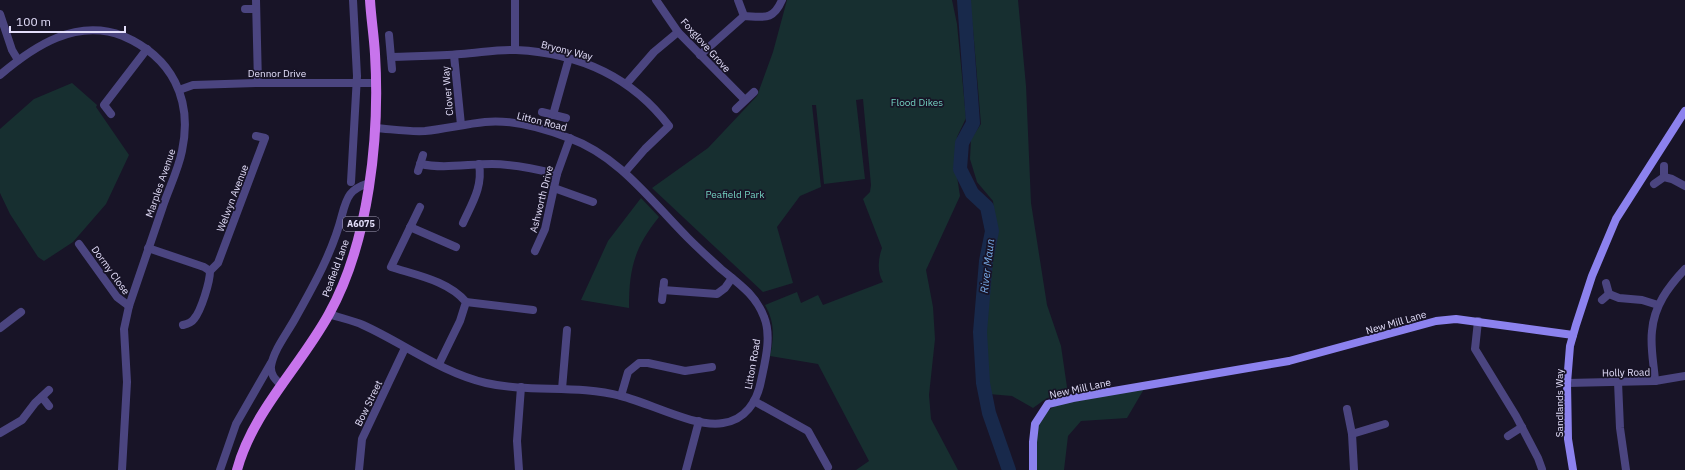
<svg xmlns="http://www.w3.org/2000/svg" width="1685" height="470" font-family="'IBM Plex Sans',sans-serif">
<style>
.green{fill:#172f30}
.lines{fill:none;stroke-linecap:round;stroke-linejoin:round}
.river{stroke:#18294b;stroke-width:14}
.street{stroke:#4b4580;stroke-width:8}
.secondary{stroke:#8c82ee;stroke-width:8}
.primary{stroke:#c874ec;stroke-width:10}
.labels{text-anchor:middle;stroke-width:3.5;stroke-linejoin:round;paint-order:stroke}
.shield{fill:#181427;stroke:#a6a1bb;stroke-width:1}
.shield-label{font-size:9px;font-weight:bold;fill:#e3defa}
.street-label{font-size:10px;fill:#e3defa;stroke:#181427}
.park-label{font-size:10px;fill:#73d2c1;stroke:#181427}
.water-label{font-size:11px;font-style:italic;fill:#7aafed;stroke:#181427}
</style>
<rect width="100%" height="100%" fill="#181427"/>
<g class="green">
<path d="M787 0H952L957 24 966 118 957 137 956 170 960 196 926 270 933 307 935 339 929 395 931 419 958 470H856L869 461 818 364 770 356C774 338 775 322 765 305L797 292 801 303 818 295 823 305 883 282C877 272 878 259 882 248L863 199 870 192 871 185 863 99 856 100 865 179 824 184 816 105H812L821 187 800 196 777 227 793 283 763 292 652 188 708 148 757 96 773 52Z"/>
<polygon points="969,0 1018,0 1026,86 1031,203 1047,305 1061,346 1068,394 1047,398 1033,408 1012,396 989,394 986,335 990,268 996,230 993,201 977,182 970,159 971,139 981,124 973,29"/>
<polygon points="72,83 97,105 96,107 129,155 106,204 73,242 44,261 38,257 10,214 0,193 0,129 34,99"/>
<path d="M641 198 659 217C634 248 629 269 629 308L581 300 608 241Z"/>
<path d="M1144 389 1127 418 1081 421 1068 436 1064 470H1035C1035 442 1030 419 1058 404Z"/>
</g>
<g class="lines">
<polyline class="river" points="964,0 973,123 962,143 960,169 972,193 987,207 992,231 986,261 980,332 983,383 989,413 1009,470"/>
<g class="street">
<polyline points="256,0 258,83"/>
<polyline points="656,0 678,32 745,100"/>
<polyline points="738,0 744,16"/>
<polyline points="245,9 256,9"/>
<polyline points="0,14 12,50 18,60"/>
<polyline points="389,35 392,69"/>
<polyline points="515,50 515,0"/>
<polyline points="454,55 461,125"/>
<path d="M700 55 744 16C764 17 773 21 782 0"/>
<path d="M391 57C414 56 438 56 461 54 479 53 498 49 516 50 578 53 631 76 669 126L645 149 625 172"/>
<path d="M0 75C34 46 76 18 123 36 172 57 193 99 182 151 178 171 168 190 162 209 151 241 140 274 129 306L124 329 127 382 122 470"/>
<polyline points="627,83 654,52 678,32"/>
<polyline points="179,90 193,85 258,83 375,83"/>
<polyline points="736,109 754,92"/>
<polyline points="542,112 566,118"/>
<polyline points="111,114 104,105 147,49"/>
<polyline points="553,115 569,58"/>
<path d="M420 164C444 169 468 164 492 164 513 164 536 169 557 174"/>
<polyline points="1664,166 1664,177"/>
<polyline points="418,171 423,155"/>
<polyline points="351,182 357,76 353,0"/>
<polyline points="1654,184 1664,177 1672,179 1685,186"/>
<polyline points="554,188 593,202"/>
<path d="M420 207 391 267C416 275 449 281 466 302L460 321 439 364"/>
<path d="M463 223C472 203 483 187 479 164"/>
<polyline points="410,227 456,247"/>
<polyline points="79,244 117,297 129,306"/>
<polyline points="148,248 204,267 210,271"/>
<polyline points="535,251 545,229 557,174 570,138"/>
<polyline points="1606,283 1609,294"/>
<polyline points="663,290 717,294 725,288 732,278"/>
<polyline points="662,300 664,282"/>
<polyline points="1602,300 1609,294 1619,298 1642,300 1658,305"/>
<polyline points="466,302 533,310"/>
<path d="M329 314C340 318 352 320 363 325 403 343 442 373 486 383 530 393 577 384 621 396 650 403 695 428 723 423 745 420 757 402 761 381 765 362 772 336 764 317 756 295 738 283 721 269 710 259 698 248 688 238 651 201 619 156 569 138 543 128 513 119 485 122 465 124 445 129 425 131 408 132 391 129 375 128"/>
<polyline points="1478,321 1475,349 1516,416 1538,458 1542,469"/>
<path d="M183 325C187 324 192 322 194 319 201 311 210 282 210 271L218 263 265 138 256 136"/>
<polyline points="0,328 21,312"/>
<path d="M1655 381C1654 365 1650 347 1652 331 1654 306 1668 287 1685 269"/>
<polyline points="1618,382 1620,428 1626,470"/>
<polyline points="1567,383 1655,381 1685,376"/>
<path d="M282 386C276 380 270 375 271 366 274 349 288 332 296 317 314 285 333 251 342 215 347 196 350 189 369 183"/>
<polyline points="562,389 567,330"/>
<polyline points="621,396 628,372 639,363 648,363 685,371 712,367"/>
<polyline points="42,397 49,406"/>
<polyline points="754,401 808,431 828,467"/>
<polyline points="1347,409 1352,434 1354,470"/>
<polyline points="0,433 22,420 35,403 49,390"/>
<polyline points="1352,434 1385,424"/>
<polyline points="1508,436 1522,427"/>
<polyline points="220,470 236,424 271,363"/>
<polyline points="359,470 362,439 405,348"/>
<polyline points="519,470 517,441 521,387"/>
<polyline points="686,470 699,421"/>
</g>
<g class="secondary">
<polyline points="1033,470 1033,442 1035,424 1048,404 1073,398 1289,361 1436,321 1456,319 1573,335"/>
<polyline points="1573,470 1568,439 1567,383 1570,346 1576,325 1592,276 1616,219 1685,111"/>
</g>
<path class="primary" d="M237 470C253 411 300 367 329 314 369 242 380 136 375 54 374 36 371 18 370 0"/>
</g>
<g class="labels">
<rect class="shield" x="343" y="217" width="36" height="14" rx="3"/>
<g class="shield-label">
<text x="361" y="227">A6075</text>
</g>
<g class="street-label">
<text transform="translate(706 45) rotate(48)" y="4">Foxglove Grove</text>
<text transform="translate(567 50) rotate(14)" y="4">Bryony Way</text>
<text x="277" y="77">Dennor Drive</text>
<text transform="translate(447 91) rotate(-95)" y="4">Clover Way</text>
<text transform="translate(542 121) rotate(14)" y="4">Litton Road</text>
<text transform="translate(160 183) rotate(-71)" y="4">Marples Avenue</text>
<text transform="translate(232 198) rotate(-69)" y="4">Welwyn Avenue</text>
<text transform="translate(541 199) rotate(-76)" y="4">Ashworth Drive</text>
<text transform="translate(335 268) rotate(-70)" y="4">Peafield Lane</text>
<text transform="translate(111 270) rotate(54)" y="4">Dormy Close</text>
<text transform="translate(1396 322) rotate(-16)" y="4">New Mill Lane</text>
<text transform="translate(752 364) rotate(-80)" y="4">Litton Road</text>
<text transform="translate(1626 372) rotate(-1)" y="4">Holly Road</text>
<text transform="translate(1080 388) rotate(-12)" y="4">New Mill Lane</text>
<text transform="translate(368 403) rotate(-64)" y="4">Bow Street</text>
<text transform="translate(1559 403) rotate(-90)" y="4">Sandlands Way</text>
</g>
<g class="park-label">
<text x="917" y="106">Flood Dikes</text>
<text x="735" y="198">Peafield Park</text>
</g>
<g class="water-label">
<text transform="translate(987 266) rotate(-83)" y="4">River Maun</text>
</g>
</g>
<path d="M10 26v6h115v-6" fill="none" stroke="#e3defa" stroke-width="2"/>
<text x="16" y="26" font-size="12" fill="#e3defa" stroke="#181427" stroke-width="3" paint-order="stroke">100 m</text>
</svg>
